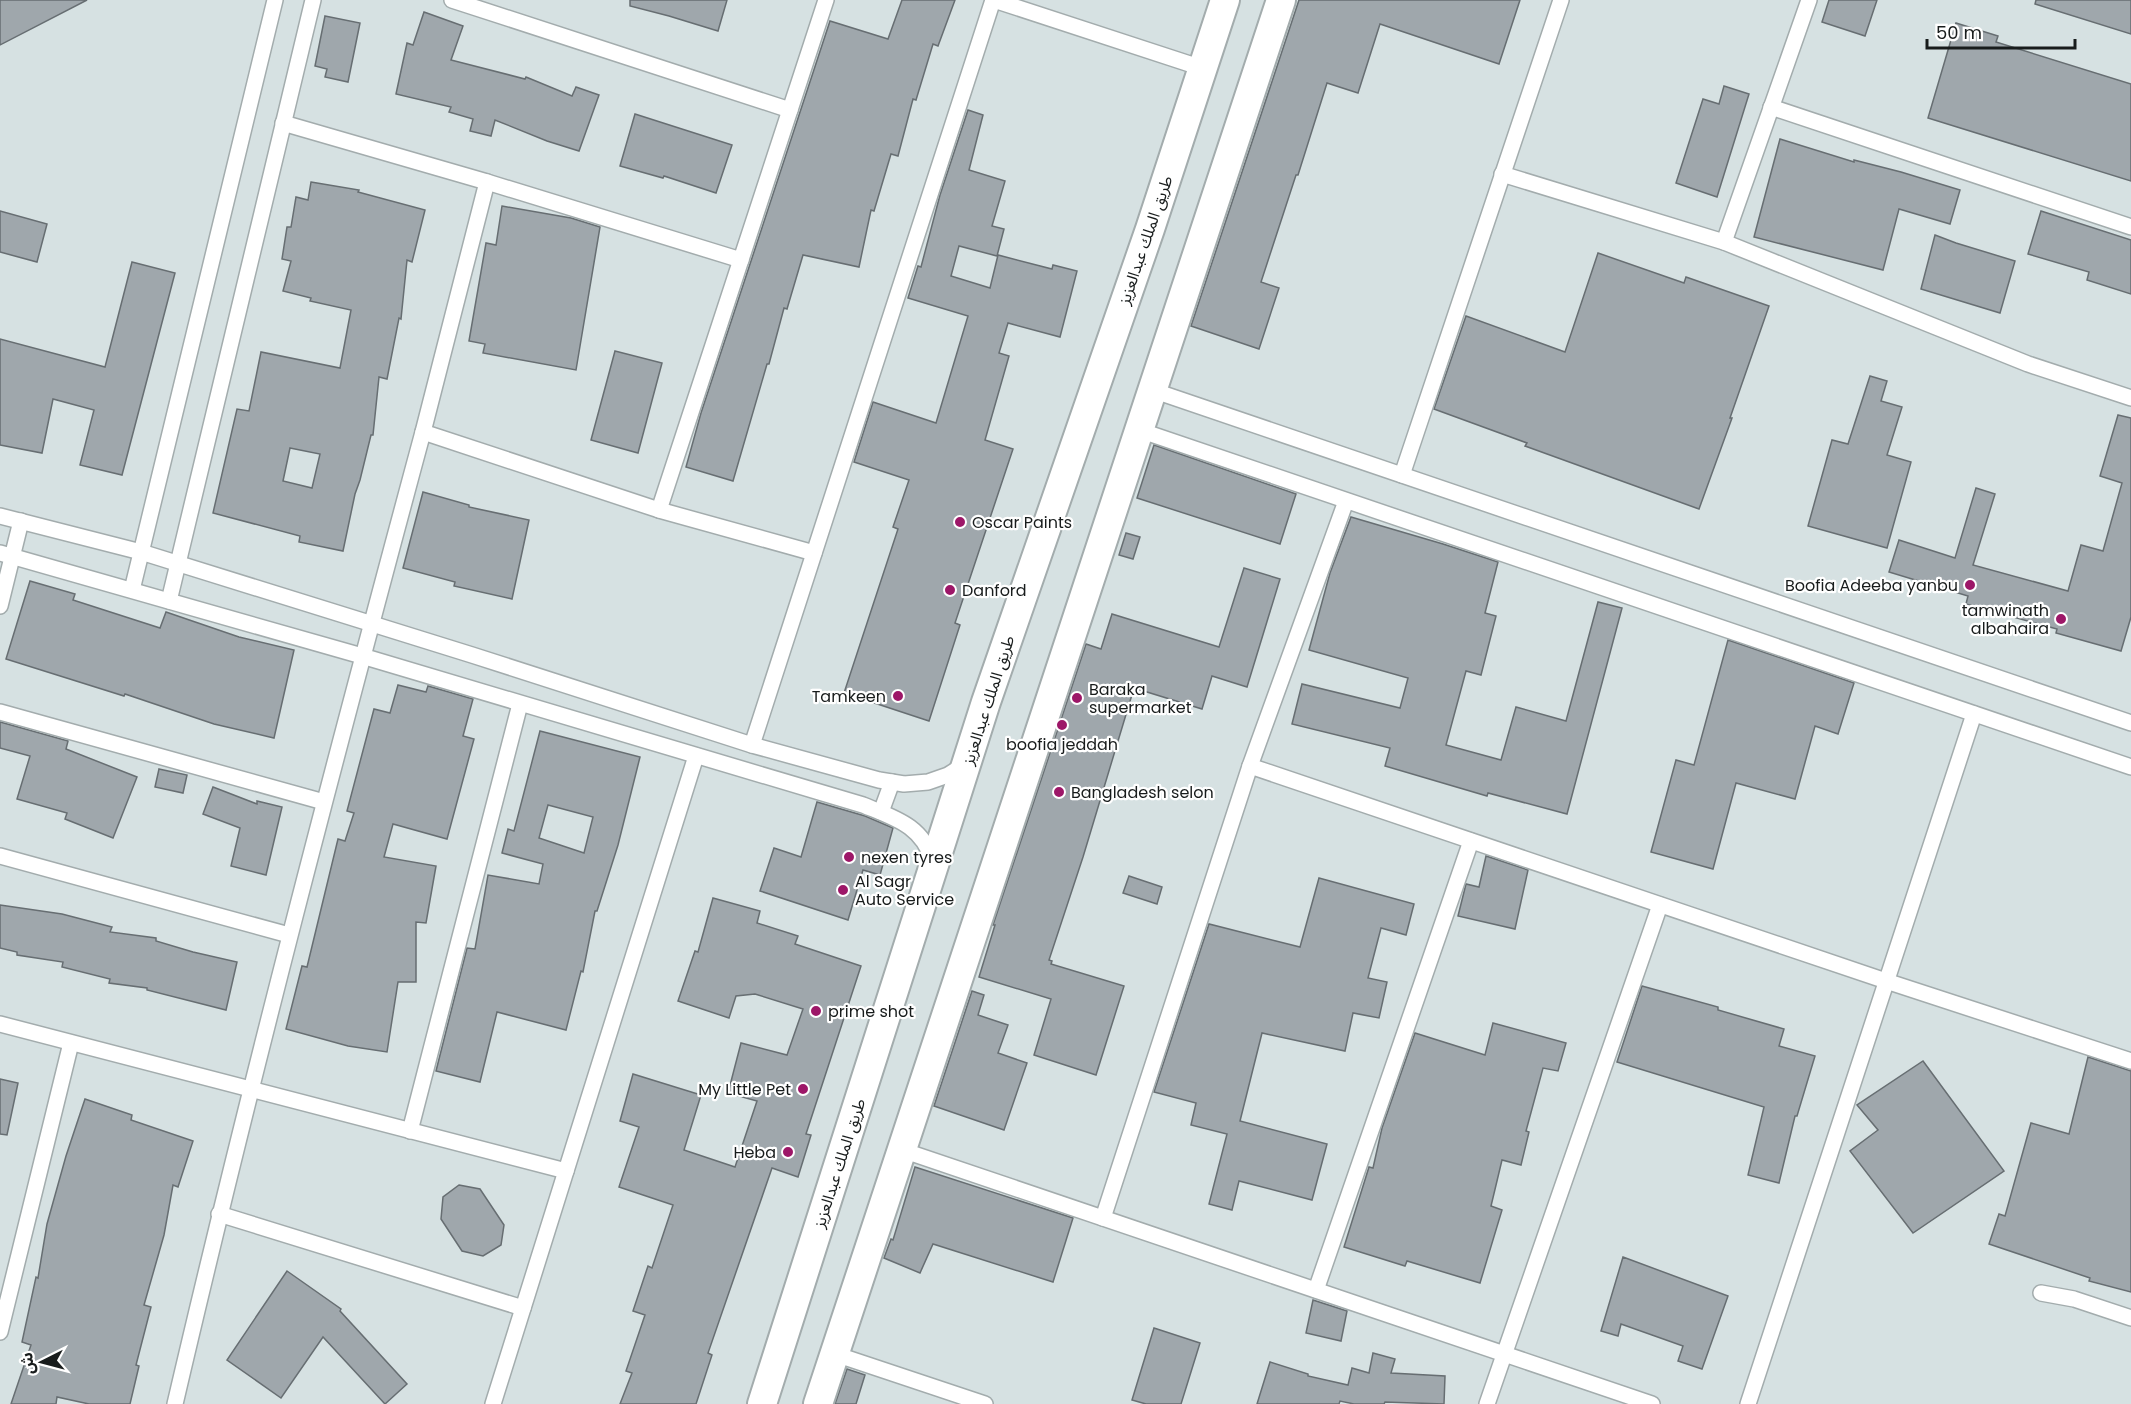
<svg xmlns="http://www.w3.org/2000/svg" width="2131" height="1404" font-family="Poppins,'Noto Sans Arabic',sans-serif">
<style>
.building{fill:#9fa7ac;stroke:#676e72;stroke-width:1.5;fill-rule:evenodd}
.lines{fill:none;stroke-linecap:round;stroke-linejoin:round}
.street-casing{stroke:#a3acad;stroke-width:18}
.highway-casing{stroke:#a3acad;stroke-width:32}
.street{stroke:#fff;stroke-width:15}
.highway{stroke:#fff;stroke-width:28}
.poi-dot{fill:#9d1768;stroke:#fff;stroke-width:2}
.labels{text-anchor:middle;stroke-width:4.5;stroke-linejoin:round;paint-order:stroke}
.street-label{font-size:16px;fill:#181c1c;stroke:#fff}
.poi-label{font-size:16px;fill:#181c1c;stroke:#fff;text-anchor:start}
</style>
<rect width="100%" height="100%" fill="#d6e1e2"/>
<g class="building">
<polygon points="0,0 87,0 0,45"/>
<polygon points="630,0 727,0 718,31 669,16 630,6"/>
<polygon points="902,0 955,0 938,46 933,44 916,100 913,99 898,156 891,154 874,211 871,210 859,267 803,255 787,309 784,308 769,364 767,364 733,481 686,467 701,413 830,21 888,39"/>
<polygon points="1299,0 1520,0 1499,64 1380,24 1358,93 1327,83 1298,175 1296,175 1261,282 1279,288 1259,349 1191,326"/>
<polygon points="1829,0 1877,0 1865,36 1822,22"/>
<polygon points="2036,0 2131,0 2131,34 2035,4"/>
<polygon points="424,12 463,26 451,60 525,79 526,77 572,96 576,87 599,95 579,151 547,141 495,120 491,136 470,131 473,119 449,112 451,107 396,94 407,43 413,45"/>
<polygon points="325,16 360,23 348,82 325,77 327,69 315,66"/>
<polygon points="1956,23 1998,36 1996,42 2131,84 2131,181 1928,118"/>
<polygon points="1724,86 1749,94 1717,197 1676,183 1703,99 1719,104"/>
<polygon points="968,110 983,115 969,170 1005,181 992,226 1004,229 997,256 959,246 951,276 990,288 998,255 1052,269 1053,265 1077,271 1060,337 1008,323 999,353 1009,356 985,440 1013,449 955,623 960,625 929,721 844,693 898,529 893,527 909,480 854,462 873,402 936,423 968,316 908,298 918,266 921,267 940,195"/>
<polygon points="635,114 732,145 716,193 664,176 663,178 620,166"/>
<polygon points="1780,139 1854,162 1854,160 1901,172 1960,190 1950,224 1899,209 1883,270 1754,237"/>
<path d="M311 182 359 190 358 192 425 210 412 262 407 260 401 319 399 318 387 379 379 377 373 435H371L360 480 355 494 343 551 299 542 300 536 213 513 237 409 249 411 261 352 340 368 351 310 310 301 311 298 283 291 291 261 282 259 287 227H291L296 197 308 200ZM290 448 320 454 312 488 283 481Z"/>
<polygon points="502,206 571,218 600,227 576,370 483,353 485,344 469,341 486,243 496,245"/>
<polygon points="0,211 47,224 37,262 0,252"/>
<polygon points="2041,211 2131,240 2131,294 2087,280 2089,272 2028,254"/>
<polygon points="1935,235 1956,243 2015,261 2000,313 1921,289"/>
<polygon points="1598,253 1684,283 1686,277 1769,306 1730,418 1732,418 1699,509 1525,446 1527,443 1434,409 1466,316 1565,352"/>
<polygon points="132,262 175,273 122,475 80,465 94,410 53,399 42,453 0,445 0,339 105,367"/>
<polygon points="615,351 662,363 638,453 591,440"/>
<polygon points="1870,376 1887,381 1881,401 1902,407 1887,455 1911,462 1887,548 1808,526 1832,440 1848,444"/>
<polygon points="2118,415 2131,418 2131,617 2121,651 2056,633 2057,629 1966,604 1968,596 1889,572 1899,540 1955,558 1976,488 1995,494 1973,565 2068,591 2081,545 2103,551 2122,483 2100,476"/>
<polygon points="1154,445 1296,494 1280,544 1137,498"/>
<polygon points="423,492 469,505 469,507 529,520 512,599 454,586 455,582 403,568"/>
<polygon points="1351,517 1443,544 1498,562 1485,613 1496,616 1481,675 1466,671 1446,745 1501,760 1516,707 1566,721 1598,602 1622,608 1567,814 1488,793 1487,796 1385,766 1390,748 1292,724 1302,684 1400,708 1408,678 1309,650 1330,573"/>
<polygon points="1126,533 1140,537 1133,559 1119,555"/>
<polygon points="1244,568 1280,579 1247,687 1212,676 1202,709 1134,688 1083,857 1049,960 1052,961 1051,964 1124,986 1096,1075 1034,1055 1051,999 979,977 995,925 993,925 1086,644 1101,649 1112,614 1219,647"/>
<polygon points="30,581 75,594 73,600 160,628 166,612 239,637 294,650 274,738 214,724 125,694 124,696 6,659"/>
<polygon points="1728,640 1854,683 1838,734 1815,726 1795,799 1736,783 1713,869 1651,852 1676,760 1694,765"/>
<polygon points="398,685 426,692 428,686 473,699 463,736 474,739 447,839 393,824 384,857 436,866 426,923 416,922 416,982 398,982 387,1052 348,1046 286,1029 302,966 307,967 338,839 345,841 354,813 347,811 374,709 390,713"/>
<polygon points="0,722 68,741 66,749 137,777 113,838 65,819 67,813 17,799 30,756 0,748"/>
<path d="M540 731 640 757 618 845 597 911H595L583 972 581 971 566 1030 497 1012 480 1082 436 1071 467 948 475 949 488 875 539 884 543 864 502 853 508 829 514 831ZM548 805 593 817 584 853 539 838Z"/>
<polygon points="159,769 187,775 183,793 155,787"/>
<polygon points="213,787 257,804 257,801 282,807 266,875 231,866 240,828 203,814"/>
<polygon points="817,802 865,816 893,828 880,875 863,870 848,920 760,891 774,848 801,857"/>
<polygon points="1486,856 1528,870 1515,929 1458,916 1466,884 1479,887"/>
<polygon points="1129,876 1162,887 1157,904 1123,893"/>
<polygon points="1319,878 1414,904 1406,935 1381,928 1368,978 1387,982 1379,1018 1353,1013 1345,1051 1262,1033 1240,1121 1327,1144 1312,1200 1239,1181 1232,1210 1209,1204 1227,1134 1191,1125 1196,1103 1154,1092 1209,924 1300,947"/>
<polygon points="713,898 760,911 757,923 798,936 795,944 861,966 806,1134 811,1135 798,1177 772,1168 708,1353 712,1355 696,1404 620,1404 632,1373 626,1371 645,1315 633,1311 648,1266 652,1268 673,1205 619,1187 639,1127 620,1121 633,1074 701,1095 684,1150 735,1167 757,1101 728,1093 741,1043 787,1055 803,1009 755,994 736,996 729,1018 678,1001 695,951 698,952"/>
<polygon points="0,905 62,914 112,927 110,932 156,938 156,941 193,952 237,962 226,1010 147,990 147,988 109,983 110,979 62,967 63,962 17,955 17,952 0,948"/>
<polygon points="1642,986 1718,1007 1718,1010 1784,1029 1779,1046 1815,1056 1797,1116 1795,1116 1779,1183 1748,1175 1764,1107 1617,1062"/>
<polygon points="972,991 984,995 978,1015 1008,1025 998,1053 1027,1063 1004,1130 934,1106"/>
<polygon points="1493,1023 1566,1043 1558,1071 1543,1068 1526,1131 1529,1132 1521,1165 1502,1160 1491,1206 1502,1210 1480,1283 1407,1261 1405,1266 1344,1247 1369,1167 1373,1168 1382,1128 1415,1033 1485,1055"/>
<polygon points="2088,1057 2131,1071 2131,1292 2089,1281 2090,1278 1989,1244 1999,1214 2005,1216 2031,1123 2069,1134"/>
<polygon points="1923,1061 2004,1171 1913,1233 1850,1151 1878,1130 1857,1105"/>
<polygon points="0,1079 18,1083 7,1135 0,1134"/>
<polygon points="85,1099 132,1115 131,1120 193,1141 178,1187 173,1185 164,1235 144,1305 151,1307 136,1365 139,1366 130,1404 89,1404 57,1397 56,1404 11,1404 31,1345 22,1342 36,1277 38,1278 47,1224 66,1156"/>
<polygon points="915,1167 1073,1218 1053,1282 933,1244 920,1273 884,1258 891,1239 893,1240"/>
<polygon points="459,1185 480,1189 504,1225 501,1245 483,1256 462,1251 441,1219 443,1197"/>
<polygon points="1623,1257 1728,1296 1702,1369 1678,1361 1683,1346 1621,1324 1618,1336 1601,1331"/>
<polygon points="287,1271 341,1309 340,1311 407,1384 385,1404 323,1337 281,1398 227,1360"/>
<polygon points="1313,1300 1347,1311 1341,1341 1306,1333"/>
<polygon points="1154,1328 1200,1343 1181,1404 1146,1404 1132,1400"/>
<polygon points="1373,1353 1395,1359 1391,1373 1445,1376 1444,1404 1385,1402 1384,1404 1354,1404 1340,1401 1339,1404 1257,1404 1270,1362 1308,1374 1308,1376 1348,1385 1352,1368 1369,1373"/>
<polygon points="847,1369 865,1375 856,1404 835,1404"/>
</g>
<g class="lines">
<defs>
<g id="street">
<polyline points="452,0 790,110"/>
<polyline points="994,0 1202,68"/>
<polyline points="1771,107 2131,227"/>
<polyline points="283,123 487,182 423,432 659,510 826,0"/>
<polyline points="1502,174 1724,242 1809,0"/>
<polyline points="487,182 741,260"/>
<polyline points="1724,242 2028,364 2131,398"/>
<polyline points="1152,390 2131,723"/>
<polyline points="1139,430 2131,767"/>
<polyline points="1402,475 1561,0"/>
<polyline points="659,510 814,553"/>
<polyline points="0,516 141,552 472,655 752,745 879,780 904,784 928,782 948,775 964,765"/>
<path d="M0 553 362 656 863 805C894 818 922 825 933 861"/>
<polyline points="132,590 275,0"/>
<polyline points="169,601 313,0"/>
<polyline points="0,606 21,521"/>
<polyline points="0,712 324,802"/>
<polyline points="752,745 993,0"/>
<polyline points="1250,766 1886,981 2131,1061"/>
<polyline points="881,812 892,782"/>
<polyline points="0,856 289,935"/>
<polyline points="0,1024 566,1171"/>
<polyline points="410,1131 520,704"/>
<polyline points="902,1150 1652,1404"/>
<polyline points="219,1214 523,1308"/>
<polyline points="1103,1218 1250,766 1346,501"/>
<polyline points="1316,1290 1471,841"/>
<polyline points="2041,1293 2074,1299 2131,1318"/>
<polyline points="0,1332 71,1043"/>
<polyline points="835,1354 985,1404"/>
<path d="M175 1404C251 1078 336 755 423 432"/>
<polyline points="493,1404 696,756"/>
<polyline points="1487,1404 1660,905"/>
<polyline points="1748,1404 1974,714"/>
</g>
<g id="highway">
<polyline points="762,1404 986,702 1150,229 1225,0"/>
<polyline points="818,1404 1281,0"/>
</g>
</defs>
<use href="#street" class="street-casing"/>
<use href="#highway" class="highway-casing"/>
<use href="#street" class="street"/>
<use href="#highway" class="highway"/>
</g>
<g class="poi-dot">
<circle cx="960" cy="522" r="6"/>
<circle cx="1970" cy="585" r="6"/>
<circle cx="950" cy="590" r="6"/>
<circle cx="2061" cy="619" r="6"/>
<circle cx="898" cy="696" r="6"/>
<circle cx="1077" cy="698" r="6"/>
<circle cx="1062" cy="725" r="6"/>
<circle cx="1059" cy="792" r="6"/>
<circle cx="849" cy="857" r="6"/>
<circle cx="843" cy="890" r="6"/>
<circle cx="816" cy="1011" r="6"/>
<circle cx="803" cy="1089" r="6"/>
<circle cx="788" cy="1152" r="6"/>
</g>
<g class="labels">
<g class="street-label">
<text transform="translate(1145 240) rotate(-71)" y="6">طريق الملك عبدالعزيز</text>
<text transform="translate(988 700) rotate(-72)" y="6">طريق الملك عبدالعزيز</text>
<text transform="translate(839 1163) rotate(-72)" y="6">طريق الملك عبدالعزيز</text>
</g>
<g class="poi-label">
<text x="972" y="528">Oscar Paints</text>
<text x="1958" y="591" text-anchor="end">Boofia Adeeba yanbu</text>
<text x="962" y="596">Danford</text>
<text x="2049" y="616" text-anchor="end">tamwinath<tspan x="2049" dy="18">albahaira</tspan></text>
<text x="1089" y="695">Baraka<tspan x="1089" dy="18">supermarket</tspan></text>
<text x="886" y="702" text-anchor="end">Tamkeen</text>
<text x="1062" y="750" text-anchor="middle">boofia jeddah</text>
<text x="1071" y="798">Bangladesh selon</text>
<text x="861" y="863">nexen tyres</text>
<text x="855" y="887">Al Sagr<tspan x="855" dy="18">Auto Service</tspan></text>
<text x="828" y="1017">prime shot</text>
<text x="791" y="1095" text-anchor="end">My Little Pet</text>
<text x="776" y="1158" text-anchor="end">Heba</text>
</g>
</g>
<g transform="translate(42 1362) rotate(264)" stroke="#ffffff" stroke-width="4.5" paint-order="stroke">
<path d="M0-4.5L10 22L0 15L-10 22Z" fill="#181c1c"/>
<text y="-9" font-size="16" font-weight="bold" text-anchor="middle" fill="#181c1c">ش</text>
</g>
<path d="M1927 39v9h148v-9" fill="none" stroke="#181c1c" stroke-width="3"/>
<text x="1936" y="39" font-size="18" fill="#181c1c" stroke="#ffffff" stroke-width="4.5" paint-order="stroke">50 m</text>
</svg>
